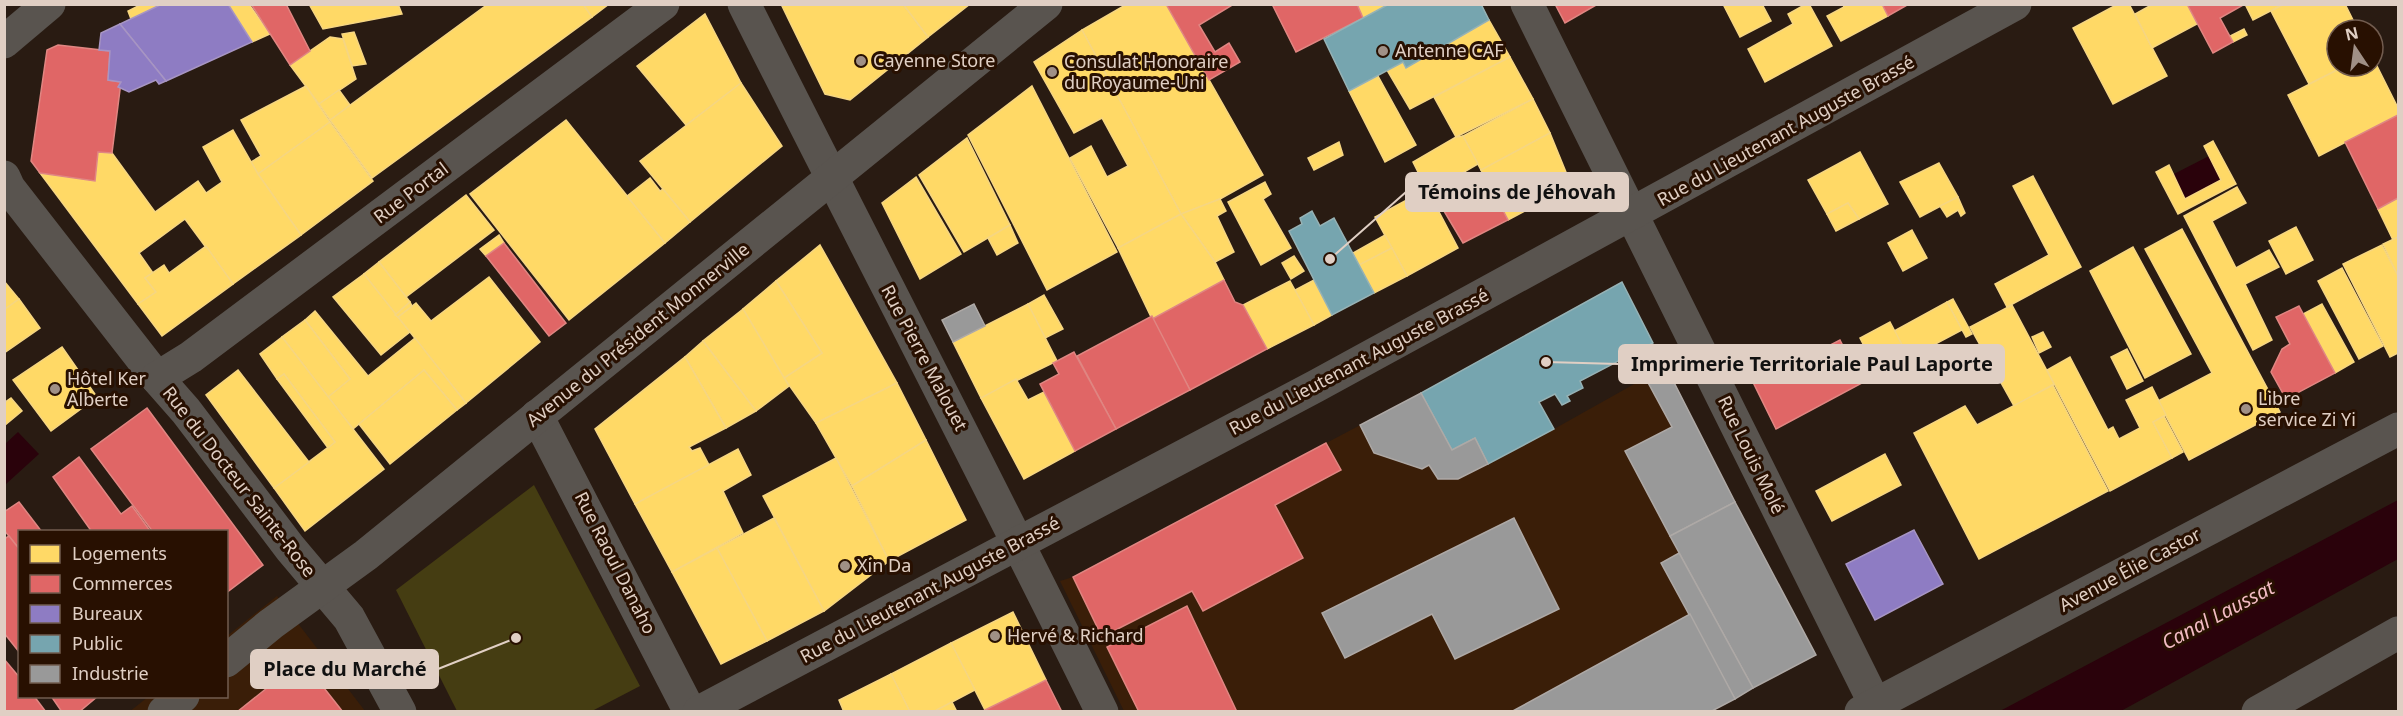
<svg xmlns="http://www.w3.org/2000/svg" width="2403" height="716" font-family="'Noto Sans',sans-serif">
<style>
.built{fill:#3a1e08}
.green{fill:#453d12}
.water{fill:#2a020b}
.homes{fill:#ffd966;stroke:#f6d682;stroke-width:1.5}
.shops{fill:#e06666;stroke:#e08682;stroke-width:1.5}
.offices{fill:#8e7cc3;stroke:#a795c3;stroke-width:1.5}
.public{fill:#76a5af;stroke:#96b2b5;stroke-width:1.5}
.industry{fill:#999;stroke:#aea9a6;stroke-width:1.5}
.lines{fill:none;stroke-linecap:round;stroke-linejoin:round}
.minor{stroke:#59544f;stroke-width:33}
.poi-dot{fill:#a09086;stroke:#281001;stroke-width:2}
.labels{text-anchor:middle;stroke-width:6;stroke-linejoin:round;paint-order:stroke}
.poi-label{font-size:18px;fill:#e0cfc4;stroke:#281001;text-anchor:start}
.street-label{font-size:18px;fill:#e0cfc4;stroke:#281001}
.water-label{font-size:20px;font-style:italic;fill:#f2bbc3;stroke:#281001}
.leader{fill:none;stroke:#e0cfc4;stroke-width:2}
.callout-dot{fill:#e0cfc4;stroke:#281001;stroke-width:2}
.callout{fill:#e0cfc4;stroke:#e0cfc4;stroke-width:2}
.callout-label{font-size:20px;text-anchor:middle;font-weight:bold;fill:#111}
</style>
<rect width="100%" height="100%" fill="#291b12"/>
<g class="built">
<polygon points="1660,355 1735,502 1670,535 1679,553 1661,563 1690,614 1710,712 1124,711 1060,581 1073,577 1421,393 1452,450 1554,429 1645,378 1639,366"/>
<polygon points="277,596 365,711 129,712 148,697 226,696 227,636"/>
</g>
<polygon class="green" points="534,485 640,686 592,711 457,711 396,590"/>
<g class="water">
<polygon points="2209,156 2221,180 2185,199 2172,175"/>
<polygon points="18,432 39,454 5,485 5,444"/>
<polygon points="2398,500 2398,559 2121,711 2000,711"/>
</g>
<g class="homes">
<polygon points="142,4 162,4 131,19 128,11"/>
<polygon points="228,4 249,4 270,34 252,42"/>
<polygon points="309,4 398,4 402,14 323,29"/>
<polygon points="488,4 583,4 592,17 372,178 330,120"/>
<polygon points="583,4 609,4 592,17"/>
<polygon points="781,4 903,4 928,37 850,100 825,94"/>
<polygon points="903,4 970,4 928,37"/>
<polygon points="1127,4 1166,4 1263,175 1220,199 1181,214 1082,30"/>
<polygon points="1357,4 1389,4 1363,18"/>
<polygon points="1723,4 1762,4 1771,21 1740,37"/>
<polygon points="1806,4 1809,4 1832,46 1765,82 1748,49 1793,24 1788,14"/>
<polygon points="1843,4 1882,4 1888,16 1841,41 1827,16 1844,7"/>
<polygon points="2118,4 2129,4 2167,76 2113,104 2073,28"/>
<polygon points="2153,4 2187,4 2197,24 2152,48 2135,14"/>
<polygon points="2245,4 2284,4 2253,20"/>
<polygon points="2284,4 2345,4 2358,30 2337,30 2337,66 2345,66 2309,84 2271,11"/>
<polygon points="705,14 741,83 686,125 637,66"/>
<polygon points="1489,20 1510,57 1410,109 1387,70 1403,62 1406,68"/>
<polygon points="2244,29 2247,35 2233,42 2230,36"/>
<polygon points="1082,30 1181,214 1118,248 1070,158 1091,146 1107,177 1128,166 1102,118 1074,133 1034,62"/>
<polygon points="354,32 366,64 352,66 342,34"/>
<polygon points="330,37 343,39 356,79 319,104 290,65"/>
<polygon points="1510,57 1533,99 1456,137 1434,97"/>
<polygon points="2373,58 2398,108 2398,115 2319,156 2288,95 2345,66 2373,66"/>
<polygon points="1378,76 1416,145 1385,162 1349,91"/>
<polygon points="741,83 782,146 690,222 640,161"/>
<polygon points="306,86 330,122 258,174 251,162 261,156 241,120"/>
<polygon points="1032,86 1117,252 1047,290 968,135"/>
<polygon points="339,90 350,105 330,120 319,104"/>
<polygon points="1533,99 1550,133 1481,170 1463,136"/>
<polygon points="566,120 665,243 569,320 470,194"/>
<polygon points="330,122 373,181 301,235 258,174"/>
<polygon points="233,130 258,174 301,235 233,284 185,219 139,253 153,273 145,278 156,292 138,304 40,173 95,181 98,152 112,153 155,212 198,181 206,193 222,182 203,147"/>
<polygon points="1550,133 1568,177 1565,190 1508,220 1481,170"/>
<polygon points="1463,136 1478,164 1435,189 1427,173 1421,178 1413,162 1456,137"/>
<polygon points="967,138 1010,225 964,252 919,175"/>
<polygon points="2213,141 2236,184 2178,214 2156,172 2169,165 2185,199 2221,180 2204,146"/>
<polygon points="1339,142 1343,155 1314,170 1308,158"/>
<polygon points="1860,152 1888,204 1859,219 1848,203 1827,214 1808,180"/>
<polygon points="1939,163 1958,197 1920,217 1900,182"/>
<polygon points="2033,176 2081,267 2007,307 1995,284 2049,255 2013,186"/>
<polygon points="916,177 961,254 920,279 882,203"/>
<polygon points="650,178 660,191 663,189 690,222 665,243 627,196"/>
<polygon points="1265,182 1271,194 1263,199 1291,248 1261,265 1228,202"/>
<polygon points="2237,187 2246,203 2212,221 2236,268 2269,250 2279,267 2245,284 2272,340 2253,350 2184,216"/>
<polygon points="1427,189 1458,248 1407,276 1375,217"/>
<polygon points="466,195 494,230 406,297 379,262"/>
<polygon points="1958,197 1965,213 1961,216 1958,210 1947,217 1940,206"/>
<polygon points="2398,198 2398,237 2393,240 2378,209"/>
<polygon points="1220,199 1226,211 1217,216 1234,252 1215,262 1181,214"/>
<polygon points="1848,203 1859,219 1836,231 1827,214"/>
<polygon points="1181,214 1215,262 1224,280 1152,319 1118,248"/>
<polygon points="1010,225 1018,243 997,255 988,238"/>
<polygon points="2296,227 2313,260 2286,274 2269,241"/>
<polygon points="2182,229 2280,412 2189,460 2158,401 2212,373 2145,249"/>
<polygon points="1912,230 1927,258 1903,271 1888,243"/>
<polygon points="499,235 504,243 486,256 480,249"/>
<polygon points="1385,235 1392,248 1359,265 1353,253"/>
<polygon points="2398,237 2398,276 2383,244"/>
<polygon points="820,245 897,383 816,423 784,378 822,353 776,281"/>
<polygon points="2382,245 2398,276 2398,353 2390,357 2343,264"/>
<polygon points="206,246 233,284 162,336 138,304 156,292 145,278 164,265 169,273"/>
<polygon points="2133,247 2191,354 2145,378 2090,271"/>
<polygon points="1392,248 1407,276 1374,293 1359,265"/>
<polygon points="1294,256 1304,271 1291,279 1282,263"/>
<polygon points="379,262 410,302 395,315 364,274"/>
<polygon points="2342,268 2383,346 2359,359 2318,281"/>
<polygon points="364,274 410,332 381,355 333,297"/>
<polygon points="489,277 540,342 466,403 398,317 416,303 431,321"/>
<polygon points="1314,280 1332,315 1314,325 1295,290"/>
<polygon points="4,281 19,299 4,310"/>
<polygon points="776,281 822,353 784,378 743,309"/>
<polygon points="1290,281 1314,325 1267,349 1243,305"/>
<polygon points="1044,295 1063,329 1045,338 1028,304"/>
<polygon points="19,299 40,328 4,353 4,310"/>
<polygon points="1953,299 1972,334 1966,337 1947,302"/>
<polygon points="410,302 412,306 398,317 395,315"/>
<polygon points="1947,302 1962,330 1909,358 1894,331"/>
<polygon points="1028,304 1057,361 981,398 953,342"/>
<polygon points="2322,304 2354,362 2335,373 2303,314"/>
<polygon points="2012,305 2054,384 2014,406 1970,327"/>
<polygon points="743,309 789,386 756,411 703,341"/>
<polygon points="315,311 368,376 415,338 466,403 457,410 424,370 353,429 328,397 350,379 305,320"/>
<polygon points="305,320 350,379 328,397 282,337"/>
<polygon points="1890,322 1909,358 1879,375 1860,338"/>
<polygon points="2043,332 2051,347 2039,353 2032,337"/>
<polygon points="282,337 384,469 305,531 274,488 335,442 284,374 277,379 260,354"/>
<polygon points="703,341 756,411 726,428 685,357"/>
<polygon points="62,347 97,397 51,431 13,380"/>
<polygon points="2127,349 2143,381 2127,389 2111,357"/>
<polygon points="685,357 726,428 689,447 692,451 700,448 709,465 635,504 595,429"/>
<polygon points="2070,357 2108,430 2113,427 2119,439 2140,428 2126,400 2152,387 2166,415 2153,422 2172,458 2110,491 2047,370"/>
<polygon points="238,370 309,462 274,488 206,395"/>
<polygon points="424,370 457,410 390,464 359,424"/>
<polygon points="284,374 335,442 328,448 277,379"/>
<polygon points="1016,379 1028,400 1044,392 1075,451 1024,479 981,398"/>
<polygon points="897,383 926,440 852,486 816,423"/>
<polygon points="2053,385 2108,491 1979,559 1914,433 1965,406 1977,425"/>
<polygon points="11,398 22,411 4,426 4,403"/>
<polygon points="2164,416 2183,452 2172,458 2153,422"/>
<polygon points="926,440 966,520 889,561 852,486"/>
<polygon points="738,449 751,475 723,491 743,533 672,572 635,504"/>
<polygon points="1885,454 1901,485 1832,521 1816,491"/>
<polygon points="836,458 889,561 824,611 763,496"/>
<polygon points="774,518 824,611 767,641 717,548"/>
<polygon points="717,548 767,641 721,664 672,572"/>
<polygon points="1013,612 1046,680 985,710 951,643"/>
<polygon points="951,643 975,690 933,712 910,712 891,674"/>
<polygon points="891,674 910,712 844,712 839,700"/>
<polygon points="952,702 957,712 933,712"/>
</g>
<g class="shops">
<polygon points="251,4 286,4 310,51 290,65"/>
<polygon points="1166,4 1234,4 1199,25 1215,52 1229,43 1240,62 1209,80"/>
<polygon points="1272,4 1357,4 1363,18 1296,52"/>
<polygon points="1555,4 1598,4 1565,23"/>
<polygon points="1882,4 1909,4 1888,16"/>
<polygon points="2187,4 2245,4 2220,18 2233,42 2213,53"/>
<polygon points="58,45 110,51 108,80 121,82 112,153 98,152 95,181 40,173 31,161 47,50"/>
<polygon points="2398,115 2398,198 2378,209 2345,142"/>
<polygon points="1485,176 1508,220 1463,243 1438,201"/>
<polygon points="504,243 566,323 549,336 486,256"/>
<polygon points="1224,280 1235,302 1243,305 1267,349 1190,390 1152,319"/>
<polygon points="2299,306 2335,373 2286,399 2271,372 2282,349 2290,344 2276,317"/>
<polygon points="1152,316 1190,390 1116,429 1077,356"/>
<polygon points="1840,340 1862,383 1776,429 1747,370 1769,358 1776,373"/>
<polygon points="1074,352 1116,429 1075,451 1040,384 1059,374 1053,363"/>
<polygon points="147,408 263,565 226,593 226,532 153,532 91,449"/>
<polygon points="1326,443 1341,470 1275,505 1303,558 1203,611 1192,591 1102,637 1073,577"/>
<polygon points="79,457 121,514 132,506 151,532 92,532 53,477"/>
<polygon points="19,502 42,532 20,532 20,550 4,530 4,512"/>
<polygon points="9,536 20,550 20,653 4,633 4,539"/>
<polygon points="1187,606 1237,712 1139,712 1107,647"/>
<polygon points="4,659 20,678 20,696 34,696 46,712 4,712"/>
<polygon points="302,660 343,712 237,712"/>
<polygon points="1046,680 1062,712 982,712 985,710"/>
<polygon points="51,696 98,696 79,712 62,712"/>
</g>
<g class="offices">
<polygon points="162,4 228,4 252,42 166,81 120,24"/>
<polygon points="120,24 166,81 159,84 156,80 129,92 118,87 121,82 108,80 110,51 99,50 101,33"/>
<polygon points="1914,530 1943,584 1875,620 1846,564"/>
</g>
<g class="public">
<polygon points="1389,4 1481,4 1489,20 1406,68 1403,62 1349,91 1324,39"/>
<polygon points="1312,211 1320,226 1334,218 1374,293 1332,315 1289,231 1302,224 1300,218"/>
<polygon points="1622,282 1653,343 1580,381 1583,388 1567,396 1570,401 1562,405 1555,394 1539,402 1554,429 1488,464 1475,438 1452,450 1421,393"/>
</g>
<g class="industry">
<polygon points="974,304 985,326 953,342 942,320"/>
<polygon points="1660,355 1735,502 1670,536 1625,451 1672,427 1639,366"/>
<polygon points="1421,393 1452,450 1475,438 1488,464 1458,479 1438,479 1429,465 1422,469 1374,453 1360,425"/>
<polygon points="1735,502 1816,655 1753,688 1670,536"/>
<polygon points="1514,518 1559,609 1455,659 1432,614 1345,658 1322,613"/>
<polygon points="1679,553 1753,688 1735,699 1661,563"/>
<polygon points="1690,614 1735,699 1710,712 1511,712"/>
</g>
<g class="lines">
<g class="minor">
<path d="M744 4C863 241 985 474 1102 712"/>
<polyline points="1527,4 1879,712"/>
<polyline points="4,42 49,4"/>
<polyline points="4,177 9,188 157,378 186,411 290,548 349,618 400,712"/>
<polyline points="157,378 191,357 663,4"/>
<polyline points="537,416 690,712"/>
<polyline points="226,661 271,624 366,555 1046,4"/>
<polyline points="164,712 183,696"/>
<polyline points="699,712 1316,386 2015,4"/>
<polyline points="1861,712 2398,429"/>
<polyline points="2258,712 2398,633"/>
</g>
</g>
<g class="poi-dot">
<circle cx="1383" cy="51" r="6"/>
<circle cx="861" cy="61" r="6"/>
<circle cx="1052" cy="72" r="6"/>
<circle cx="55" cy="389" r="6"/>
<circle cx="2246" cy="409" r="6"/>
<circle cx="845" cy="566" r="6"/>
<circle cx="995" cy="636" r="6"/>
</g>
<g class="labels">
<g class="poi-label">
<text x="1395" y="57">Antenne CAF</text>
<text x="873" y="67">Cayenne Store</text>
<text x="1064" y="68">Consulat Honoraire<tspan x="1064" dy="21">du Royaume-Uni</tspan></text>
<text x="67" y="385">Hôtel Ker<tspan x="67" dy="21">Alberte</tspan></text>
<text x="2258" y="405">Libre<tspan x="2258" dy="21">service Zi Yi</tspan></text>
<text x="857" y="572">Xin Da</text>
<text x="1007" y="642">Hervé &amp; Richard</text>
</g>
<g class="street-label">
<text transform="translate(1786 131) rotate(-29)" y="6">Rue du Lieutenant Auguste Brassé</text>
<text transform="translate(411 193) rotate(-37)" y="6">Rue Portal</text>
<text transform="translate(638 335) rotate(-39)" y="6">Avenue du Président Monnerville</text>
<text transform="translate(924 358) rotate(62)" y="6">Rue Pierre Malouet</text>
<text transform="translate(1359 362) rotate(-28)" y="6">Rue du Lieutenant Auguste Brassé</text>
<text transform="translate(1751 455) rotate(64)" y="6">Rue Louis Molé</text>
<text transform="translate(239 482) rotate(52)" y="6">Rue du Docteur Sainte-Rose</text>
<text transform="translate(615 563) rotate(63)" y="6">Rue Raoul Danaho</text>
<text transform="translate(2130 570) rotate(-28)" y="6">Avenue Élie Castor</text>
<text transform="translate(930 590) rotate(-28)" y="6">Rue du Lieutenant Auguste Brassé</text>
</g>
<g class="water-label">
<text transform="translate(2218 615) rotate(-28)" y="7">Canal Laussat</text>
</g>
</g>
<path class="leader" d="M1330 259L1406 192M1546 362L1619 364M516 638L438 669"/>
<g class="callout-dot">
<circle cx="1330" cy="259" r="6"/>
<circle cx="1546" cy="362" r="6"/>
<circle cx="516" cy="638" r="6"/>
</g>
<g class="callout">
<rect x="1406" y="173" width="222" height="38" rx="6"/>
<rect x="1619" y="345" width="385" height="38" rx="6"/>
<rect x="251" y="650" width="187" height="38" rx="6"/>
</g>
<g class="callout-label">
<text x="1517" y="199">Témoins de Jéhovah</text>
<text x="1812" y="371">Imprimerie Territoriale Paul Laporte</text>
<text x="345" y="676">Place du Marché</text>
</g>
<rect width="2403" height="716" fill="none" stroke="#e0cfc4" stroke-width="12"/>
<rect x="18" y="530" width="210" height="168" fill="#281001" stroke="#725c4f" stroke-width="1.5"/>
<rect x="30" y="545" width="30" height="18" fill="#ffd966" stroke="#725c4f" stroke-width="1.5"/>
<text x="72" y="560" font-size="18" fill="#e0cfc4">Logements</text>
<rect x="30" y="575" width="30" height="18" fill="#e06666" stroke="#725c4f" stroke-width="1.5"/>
<text x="72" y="590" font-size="18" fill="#e0cfc4">Commerces</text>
<rect x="30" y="605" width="30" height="18" fill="#8e7cc3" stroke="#725c4f" stroke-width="1.5"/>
<text x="72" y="620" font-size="18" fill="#e0cfc4">Bureaux</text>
<rect x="30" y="635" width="30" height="18" fill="#76a5af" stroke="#725c4f" stroke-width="1.5"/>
<text x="72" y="650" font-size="18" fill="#e0cfc4">Public</text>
<rect x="30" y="665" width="30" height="18" fill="#999999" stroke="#725c4f" stroke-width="1.5"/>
<text x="72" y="680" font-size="18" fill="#e0cfc4">Industrie</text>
<g transform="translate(2355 48) rotate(347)"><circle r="28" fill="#281001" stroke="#725c4f" stroke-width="1.5"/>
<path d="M0-4.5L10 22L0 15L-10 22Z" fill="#a09086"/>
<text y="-9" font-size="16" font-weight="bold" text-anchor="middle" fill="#e0cfc4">N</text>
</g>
</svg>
